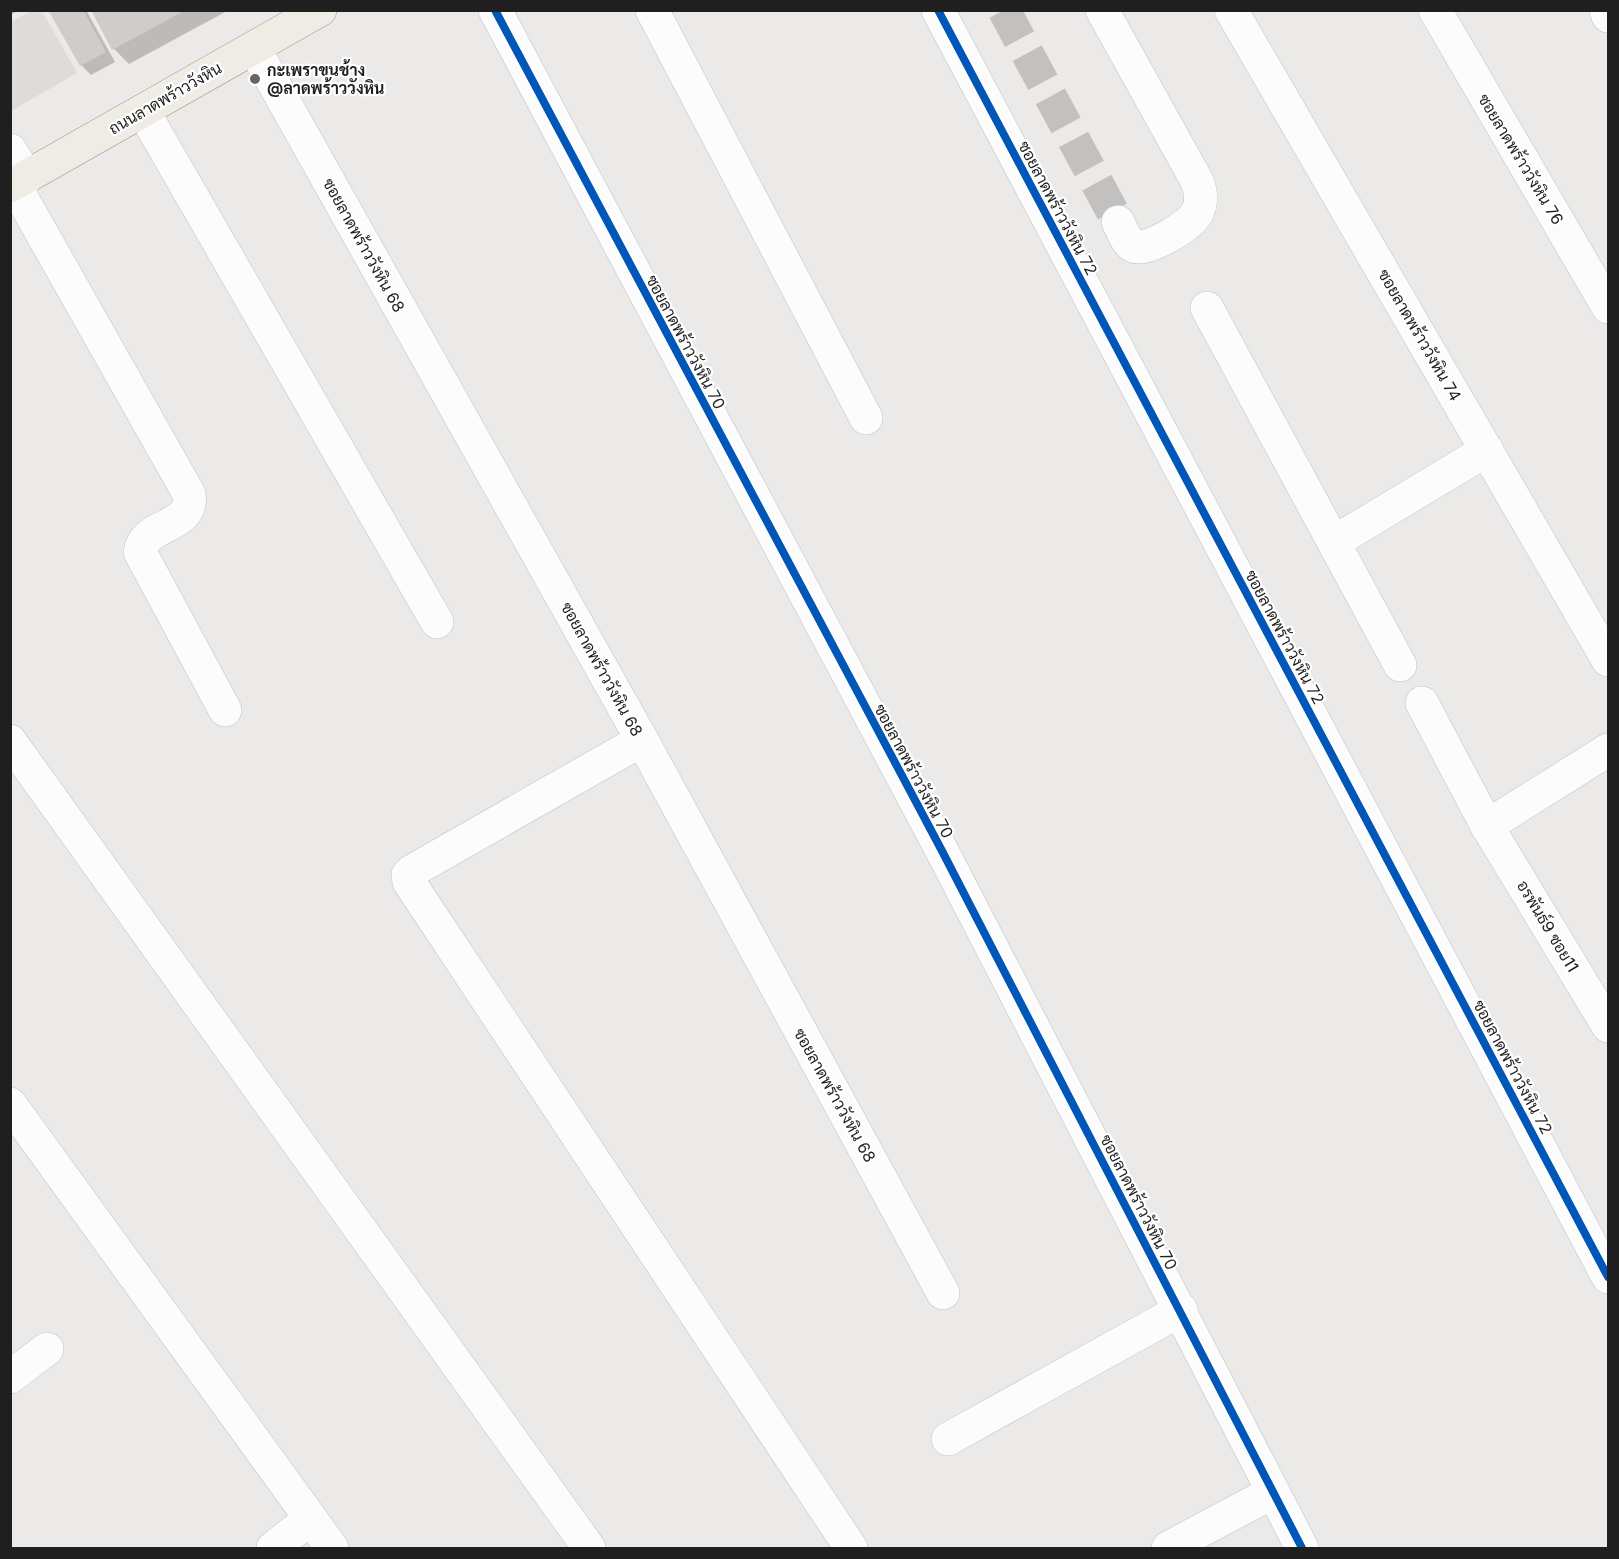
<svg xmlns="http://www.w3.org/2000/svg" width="1619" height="1559" font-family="Inter,Sarabun,sans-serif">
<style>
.parking{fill:#dddcdb}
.shadow{fill:#0003}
.building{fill:#cfcdcb}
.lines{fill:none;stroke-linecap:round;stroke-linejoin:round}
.minor-tunnel{stroke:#c3c1c0;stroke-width:33;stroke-dasharray:33 16;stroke-linecap:butt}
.minor-casing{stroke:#c2c1c0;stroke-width:34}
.major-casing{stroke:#a09687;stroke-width:34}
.minor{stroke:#fcfcfc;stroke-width:33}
.major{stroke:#efebe5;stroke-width:33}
.cycleway-casing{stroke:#fff;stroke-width:11}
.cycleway{stroke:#0057b8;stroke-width:8}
.poi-dot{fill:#676665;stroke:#fff;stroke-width:2}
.labels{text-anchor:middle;stroke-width:4.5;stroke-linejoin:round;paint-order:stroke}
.poi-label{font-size:16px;font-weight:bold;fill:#1f1f1f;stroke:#fff;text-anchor:start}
.street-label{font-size:16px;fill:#1f1f1f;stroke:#fff}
</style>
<rect width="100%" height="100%" fill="#eceae8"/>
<polygon class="parking" points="31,11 42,11 77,73 11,111 11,22"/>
<g class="shadow">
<polygon points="10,10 20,10 10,15"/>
<polygon points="50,10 86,10 115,62 91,75 81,65"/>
<polygon points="93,10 229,10 129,64 114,49"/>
</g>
<g class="building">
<polygon points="48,10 83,10 106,52 80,66"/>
<polygon points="91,10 186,10 112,50"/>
</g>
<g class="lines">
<polyline class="minor-tunnel" points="1004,10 1118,222"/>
<defs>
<g id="minor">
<polyline points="495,10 941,849 1302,1548"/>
<polyline points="652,10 866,418"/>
<polyline points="938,10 1608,1277"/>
<path d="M1102 10 1197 181C1201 191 1202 203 1197 213 1191 225 1146 253 1133 246 1126 242 1122 229 1118 222"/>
<polyline points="1231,10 1608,660"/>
<polyline points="1435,10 1608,307"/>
<polyline points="1606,10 1608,16"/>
<polyline points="254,48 642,740 943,1293"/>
<polyline points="143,111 437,622"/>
<polyline points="10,150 27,177"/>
<path d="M14 184 189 494C195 529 144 522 140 552L225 710"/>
<polyline points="1207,308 1400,665"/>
<polyline points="1334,542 1487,450"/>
<polyline points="1422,703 1487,826 1608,1026"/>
<polyline points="642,740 412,871 408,875 409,882 851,1548"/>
<polyline points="10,741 589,1548"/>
<polyline points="1487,826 1608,750"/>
<polyline points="10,1104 332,1548"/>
<polyline points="10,1377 47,1349"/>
<polyline points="948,1439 1181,1310"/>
<polyline points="273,1548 310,1519"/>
<polyline points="1168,1548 1273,1492"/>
</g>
<polyline id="major" points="10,186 320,10"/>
</defs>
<use href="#minor" class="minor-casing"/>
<use href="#major" class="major-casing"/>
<use href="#minor" class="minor"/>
<use href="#major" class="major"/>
<defs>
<g id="cycleway">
<polyline points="495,10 941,849 1302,1548"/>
<polyline points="938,10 1608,1277"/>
</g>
</defs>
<use href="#cycleway" class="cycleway-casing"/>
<use href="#cycleway" class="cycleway"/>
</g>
<circle class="poi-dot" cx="255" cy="79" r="6"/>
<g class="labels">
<g class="poi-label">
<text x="267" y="76">กะเพราขุนช้าง<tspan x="267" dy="18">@ลาดพร้าววังหิน</tspan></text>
</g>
<g class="street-label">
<text transform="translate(165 98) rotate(-30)" y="6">ถนนลาดพร้าววังหิน</text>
<text transform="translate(1521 159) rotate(59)" y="6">ซอยลาดพร้าววังหิน 76</text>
<text transform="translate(1058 208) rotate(62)" y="6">ซอยลาดพร้าววังหิน 72</text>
<text transform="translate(364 245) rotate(61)" y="6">ซอยลาดพร้าววังหิน 68</text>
<text transform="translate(1420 335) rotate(60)" y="6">ซอยลาดพร้าววังหิน 74</text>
<text transform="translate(686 342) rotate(62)" y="6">ซอยลาดพร้าววังหิน 70</text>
<text transform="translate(1285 637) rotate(62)" y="6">ซอยลาดพร้าววังหิน 72</text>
<text transform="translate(602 669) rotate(61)" y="6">ซอยลาดพร้าววังหิน 68</text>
<text transform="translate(914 771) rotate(62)" y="6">ซอยลาดพร้าววังหิน 70</text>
<text transform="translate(1548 926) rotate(59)" y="6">อรพันธ์9 ซอย11</text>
<text transform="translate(1513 1067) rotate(62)" y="6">ซอยลาดพร้าววังหิน 72</text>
<text transform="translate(835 1095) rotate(61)" y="6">ซอยลาดพร้าววังหิน 68</text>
<text transform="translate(1139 1202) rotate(63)" y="6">ซอยลาดพร้าววังหิน 70</text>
</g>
</g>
<rect width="1619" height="1559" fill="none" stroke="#1f1f1f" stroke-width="24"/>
</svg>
